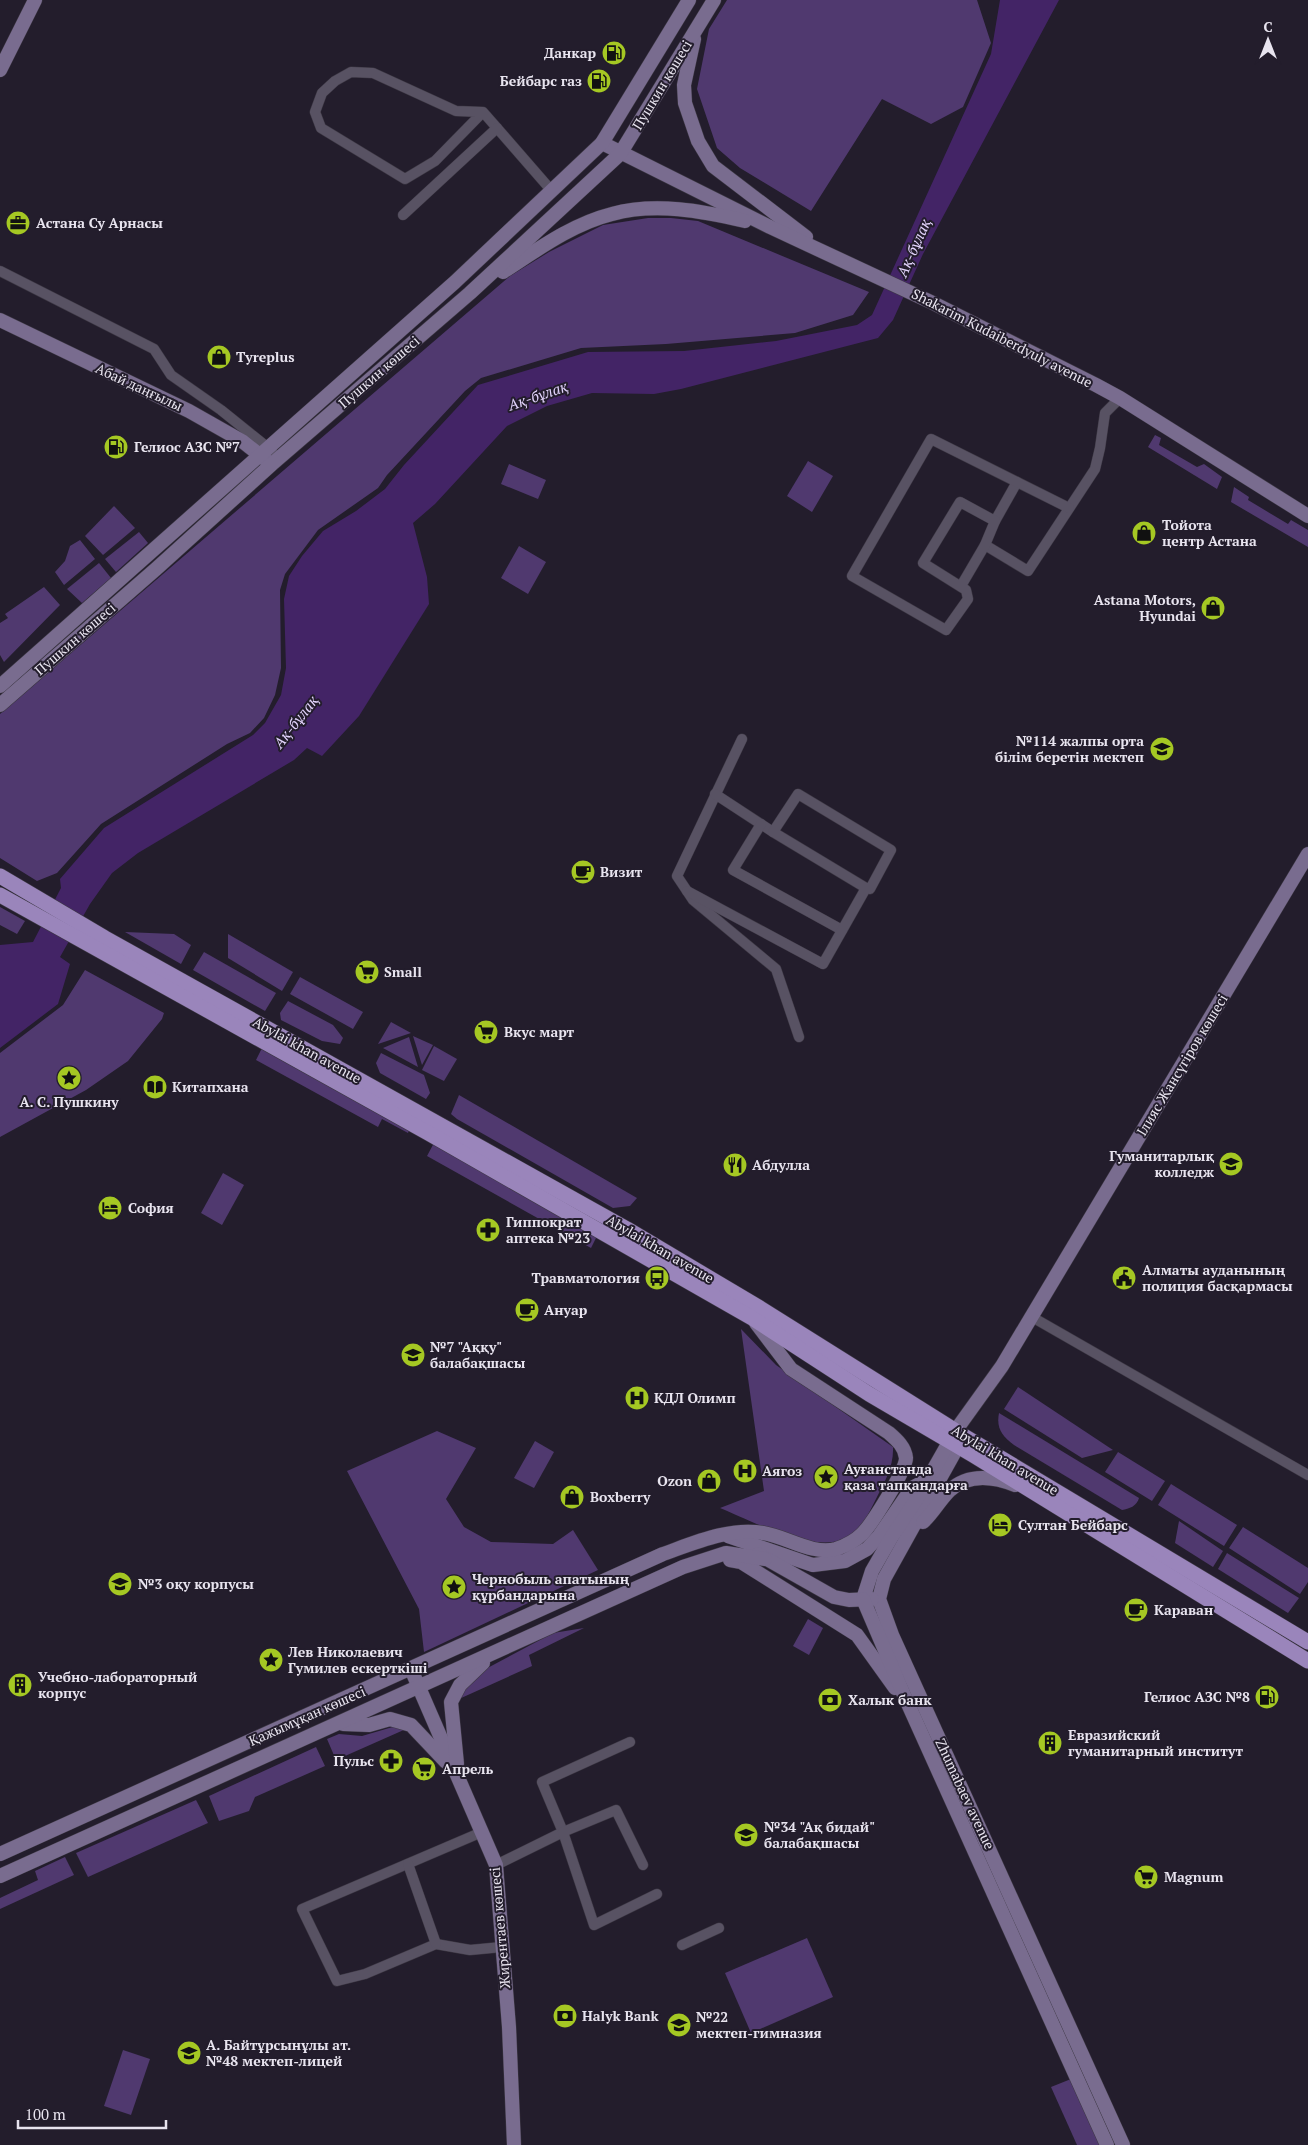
<svg xmlns="http://www.w3.org/2000/svg" width="1308" height="2145" font-family="'PT Serif',serif">
<style>
.green{fill:#50396f}
.water{fill:#432466}
.lines{fill:none;stroke-linecap:round;stroke-linejoin:round}
.street-casing{stroke:#3d3844;stroke-width:11}
.secondary-casing{stroke:#3d3844;stroke-width:15}
.primary-casing{stroke:#3d3844;stroke-width:16}
.street{stroke:#585263;stroke-width:10}
.secondary{stroke:#796c8f;stroke-width:14}
.primary{stroke:#9a85bb;stroke-width:15}
.labels{text-anchor:middle;stroke-width:4;stroke-linejoin:round;paint-order:stroke}
.poi-label{font-size:14px;font-weight:bold;fill:#e8e4ef;stroke:#231d2c;text-anchor:start}
.street-label{font-size:14px;fill:#e8e4ef;stroke:#231d2c}
.water-label{font-size:15px;font-style:italic;fill:#e3d4fd;stroke:#231d2c}
</style>
<rect width="100%" height="100%" fill="#231d2c"/>
<g class="green">
<polygon points="727,0 977,0 991,43 963,107 931,124 882,99 811,211 740,168 717,148 697,89 709,29"/>
<polygon points="648,218 671,218 698,221 869,292 853,315 795,333 666,344 581,348 481,378 465,391 387,475 378,488 318,530 285,574 280,590 281,668 275,695 264,718 250,733 227,744 101,824 57,873 37,881 0,858 0,714 510,276 549,252 603,225"/>
<polygon points="1155,435 1161,438 1159,445 1197,467 1204,464 1222,477 1217,489 1148,447"/>
<polygon points="808,461 833,476 812,512 787,496"/>
<polygon points="509,464 546,480 538,499 501,484"/>
<polygon points="1234,487 1249,497 1248,500 1288,524 1291,520 1308,530 1308,547 1231,502"/>
<polygon points="114,506 135,528 103,555 85,536"/>
<polygon points="139,532 148,543 116,572 105,559"/>
<polygon points="80,540 95,559 64,585 55,572 65,561 70,546"/>
<polygon points="519,546 546,562 528,594 501,578"/>
<polygon points="99,563 111,578 82,603 67,589"/>
<polygon points="44,587 60,605 4,662 0,655 0,623 8,618 5,614"/>
<polygon points="0,907 25,921 17,934 0,925"/>
<polygon points="125,932 174,934 191,945 181,964"/>
<polygon points="228,934 293,972 282,991 228,958"/>
<polygon points="204,952 276,993 265,1011 193,970"/>
<polygon points="85,970 164,1013 162,1019 128,1061 86,1090 0,1137 0,1053 63,1005"/>
<polygon points="300,977 363,1012 353,1029 290,994"/>
<polygon points="288,1001 333,1025 343,1038 340,1044 322,1041 281,1020 280,1013"/>
<polygon points="391,1022 411,1033 378,1044"/>
<polygon points="413,1036 433,1045 422,1065"/>
<polygon points="409,1037 418,1067 383,1048"/>
<polygon points="434,1046 457,1059 444,1081 422,1070"/>
<polygon points="262,1048 411,1126 408,1133 382,1119 378,1127 256,1060"/>
<polygon points="381,1053 424,1075 430,1093 426,1099 380,1073 376,1063"/>
<polygon points="459,1095 637,1198 630,1206 613,1208 457,1119 451,1114"/>
<polygon points="435,1141 595,1232 596,1238 591,1248 427,1156"/>
<polygon points="223,1173 244,1185 222,1225 201,1213"/>
<path d="M741 1329 776 1365 893 1447C894 1467 884 1483 875 1501 870 1510 865 1523 858 1531 825 1562 755 1522 720 1508L764 1491Z"/>
<polygon points="1018,1387 1113,1450 1082,1458 1004,1409"/>
<path d="M999 1413 1139 1498C1137 1506 1129 1509 1122 1510L1014 1445C1002 1436 996 1428 999 1413Z"/>
<polygon points="437,1431 476,1448 446,1499 464,1527 491,1542 553,1544 573,1530 598,1570 424,1652 419,1609 347,1471"/>
<polygon points="535,1441 554,1452 534,1488 514,1478"/>
<polygon points="1118,1452 1165,1481 1152,1501 1105,1472"/>
<polygon points="1171,1484 1237,1525 1224,1546 1158,1505"/>
<polygon points="1179,1521 1223,1551 1213,1567 1175,1543"/>
<polygon points="1243,1527 1308,1568 1308,1582 1300,1594 1229,1548"/>
<polygon points="1227,1553 1299,1598 1288,1613 1218,1569"/>
<polygon points="808,1619 823,1628 809,1655 793,1646"/>
<polygon points="584,1628 529,1655 532,1666 459,1699 469,1682 480,1672 553,1633"/>
<polygon points="396,1726 406,1729 336,1760 327,1739 339,1734 362,1736"/>
<polygon points="316,1747 325,1766 255,1797 249,1811 219,1821 209,1796"/>
<polygon points="196,1800 208,1823 88,1877 76,1853"/>
<polygon points="65,1857 74,1875 0,1909 0,1898 38,1880 35,1871"/>
<polygon points="807,1938 833,1997 751,2033 725,1973"/>
<polygon points="123,2050 150,2059 131,2115 104,2106"/>
<polygon points="1071,2079 1100,2145 1077,2145 1051,2087"/>
</g>
<polygon class="water" points="1000,0 1059,0 923,254 893,320 878,338 681,389 654,394 592,393 547,406 507,426 435,504 413,523 427,577 429,604 359,716 322,756 307,748 294,760 138,853 112,873 90,904 60,957 70,964 58,1004 0,1048 0,945 33,942 61,888 60,879 104,828 253,735 265,723 281,695 286,668 284,599 289,576 302,556 323,531 356,511 385,489 404,465 478,385 588,352 684,351 776,341 857,325 872,315 991,54"/>
<g class="lines">
<defs>
<g id="street">
<polyline points="483,112 435,161 405,179 321,128 315,112 322,93 335,81 351,72 373,73 456,111 483,112 551,190"/>
<polyline points="403,215 497,128"/>
<polyline points="0,271 154,349 171,375 221,410 272,451"/>
<polyline points="995,521 1017,482"/>
<polyline points="985,545 1028,571 1095,469 1100,448 1105,413 1120,398"/>
<polyline points="961,586 985,545 995,521 960,502 923,563 966,590 968,599 946,630 852,576 931,439 1069,508"/>
<polyline points="742,739 677,876 693,900 776,969 799,1037"/>
<polyline points="715,794 773,832"/>
<polyline points="761,824 733,870 842,930"/>
<polyline points="687,891 823,964 866,888 870,889 891,850 798,794 773,832 866,888"/>
<polyline points="1032,1317 1308,1475"/>
<polyline points="482,1832 302,1909 337,1981 365,1974 436,1944 470,1950 502,1947"/>
<polyline points="408,1864 436,1944"/>
<polyline points="496,1865 563,1832 542,1782 630,1742"/>
<polyline points="643,1865 616,1810 563,1832 594,1925 657,1894"/>
<polyline points="682,1945 719,1928"/>
</g>
<g id="secondary">
<polyline points="694,39 684,85 685,103 698,141 713,166 806,237"/>
<polyline points="0,70 35,0"/>
<polyline points="602,143 770,227 933,303 1096,385 1120,398 1308,516"/>
<path d="M503 272C537 250 572 224 612 214 655 202 702 211 745 221"/>
<polyline points="0,320 189,411 242,441 266,460"/>
<polyline points="0,686 455,282 602,143 689,0"/>
<polyline points="0,705 156,569 272,464 470,293 620,154 714,0"/>
<polyline points="963,1437 884,1579 879,1599 892,1635 1123,2145"/>
<path d="M923 1522C933 1513 939 1501 949 1491 968 1473 992 1476 1015 1485"/>
<polyline points="728,1536 813,1565 845,1561 867,1549 879,1536 912,1488 925,1481"/>
<polyline points="758,1554 834,1597 849,1600 872,1599"/>
<polyline points="730,1560 741,1562 857,1635 895,1688"/>
<polyline points="863,1599 872,1571 891,1538 918,1497 956,1430 1002,1366 1308,854"/>
<polyline points="863,1599 904,1695 1107,2145"/>
<polyline points="411,1669 496,1865 509,2027 514,2145"/>
<polyline points="343,1724 369,1725 390,1719 411,1725 446,1762"/>
<polyline points="457,1764 451,1702 460,1685 483,1663"/>
<path d="M0 1854 663 1554C694 1543 730 1527 763 1533 788 1537 811 1555 836 1549 845 1546 856 1540 862 1534 872 1524 906 1470 906 1458 905 1447 897 1440 889 1433L791 1369 756 1323"/>
<polyline points="0,1876 683,1567 726,1553 765,1559"/>
</g>
<g id="primary">
<polyline points="0,876 105,938 627,1229 760,1308 964,1436 1308,1642"/>
<polyline points="0,895 428,1133 752,1318 869,1394 973,1455 1308,1661"/>
</g>
</defs>
<use href="#street" class="street-casing"/>
<use href="#secondary" class="secondary-casing"/>
<use href="#primary" class="primary-casing"/>
<use href="#street" class="street"/>
<use href="#secondary" class="secondary"/>
<use href="#primary" class="primary"/>
</g>
<defs>
<symbol id="fuel-disc" viewBox="-11 -11 22 22"><circle r="9.5" fill="#a5c823" stroke="#231d2c"/><path d="M-5.5-6h7V0h2V4h1.3V-2.5L3-4.5l.8-.8L6-3V5H2.5V1h-1V6h-7ZM-4.2-4.7v3.2H.2V-4.7Z" fill="#111"/></symbol>
<symbol id="office-disc" viewBox="-11 -11 22 22"><circle r="9.5" fill="#a5c823" stroke="#231d2c"/><path d="M-6-3h4V-5.5h4V-3h4V5H-6ZM-1-4.5V-3h2v-1.5ZM-6 0V1H6V0Z" fill="#111"/></symbol>
<symbol id="shop-disc" viewBox="-11 -11 22 22"><circle r="9.5" fill="#a5c823" stroke="#231d2c"/><path d="M-5-2.5h2.3a2.7 3.5 0 0 1 5.4 0H5L5.5 6h-11ZM-1.5-2.5h3a1.5 2.3 0 0 0-3 0Z" fill="#111"/></symbol>
<symbol id="school-disc" viewBox="-11 -11 22 22"><circle r="9.5" fill="#a5c823" stroke="#231d2c"/><path d="M0-5L7-2L0 1L-7-2ZM-4 1L0 2.5L4 1V4Q0 6-4 4Z" fill="#111"/></symbol>
<symbol id="cafe-disc" viewBox="-11 -11 22 22"><circle r="9.5" fill="#a5c823" stroke="#231d2c"/><path d="M-5.5-4.5H6V0H3Q3 3.5 0 3.5H-2.5Q-5.5 3.5-5.5 0ZM3-3.2v2h1.7v-2ZM-6 4.5H4V6H-6Z" fill="#111"/></symbol>
<symbol id="supermarket-disc" viewBox="-11 -11 22 22"><circle r="9.5" fill="#a5c823" stroke="#231d2c"/><path d="M-6-5.5h2.5l.6 2H6L4.5 2H-2.5L-4.4-4H-6ZM-1.5 3.2a1.3 1.3 0 1 0 .1 0ZM3 3.2a1.3 1.3 0 1 0 .1 0Z" fill="#111"/></symbol>
<symbol id="sight-disc" viewBox="-11 -11 22 22"><circle r="9.5" fill="#a5c823" stroke="#231d2c"/><path d="M0-6L1.8-2.2L6-1.7L2.9 1.2L3.7 5.4L0 3.3L-3.7 5.4L-2.9 1.2L-6-1.7L-1.8-2.2Z" fill="#111"/></symbol>
<symbol id="library-disc" viewBox="-11 -11 22 22"><circle r="9.5" fill="#a5c823" stroke="#231d2c"/><path d="M-6-4Q-3-5.5-.7-3.5V5Q-3 3-6 4ZM6-4Q3-5.5 .7-3.5V5Q3 3 6 4Z" fill="#111"/></symbol>
<symbol id="university-disc" viewBox="-11 -11 22 22"><circle r="9.5" fill="#a5c823" stroke="#231d2c"/><path d="M0-5L7-2L0 1L-7-2ZM-4 1L0 2.5L4 1V4Q0 6-4 4Z" fill="#111"/></symbol>
<symbol id="restaurant-disc" viewBox="-11 -11 22 22"><circle r="9.5" fill="#a5c823" stroke="#231d2c"/><path d="M-5-6h1v4h1v-4h1v4h1v-4h1v5L-1.5 .5V6h-2V.5L-5-1ZM5-6V6H3V1.5H1.5Q1.5-4 5-6Z" fill="#111"/></symbol>
<symbol id="hotel-disc" viewBox="-11 -11 22 22"><circle r="9.5" fill="#a5c823" stroke="#231d2c"/><path d="M-6-4.5h1.5V1H6V5H4.5V3h-9V5H-6ZM-4 0a1.8 1.8 0 1 1 3.6 0ZM.5 0V-2.5h3Q6-2.5 6 0Z" fill="#111"/></symbol>
<symbol id="pharmacy-disc" viewBox="-11 -11 22 22"><circle r="9.5" fill="#a5c823" stroke="#231d2c"/><path d="M-2-6h4v4h4v4h-4v4h-4v-4h-4v-4h4Z" fill="#111"/></symbol>
<symbol id="bus-disc" viewBox="-11 -11 22 22"><circle r="9.5" fill="#a5c823" stroke="#231d2c"/><path d="M-5-6H5V4H4V6H2V4H-2V6H-4V4H-5ZM-3.5-4V0h7V-4ZM-3.5 1.2v1.5H-2V1.2ZM2 1.2v1.5H3.5V1.2Z" fill="#111"/></symbol>
<symbol id="civic-disc" viewBox="-11 -11 22 22"><circle r="9.5" fill="#a5c823" stroke="#231d2c"/><path d="M-.6-6.5H3V-4.5H.6V-3L4-1V1h2V6H-6V1h2V-1L-.6-3ZM-1.2 2.5V6h2.4V2.5Z" fill="#111"/></symbol>
<symbol id="hospital-disc" viewBox="-11 -11 22 22"><circle r="9.5" fill="#a5c823" stroke="#231d2c"/><path d="M-5-5h3v3.5h4V-5h3V5h-3V1.5h-4V5h-3Z" fill="#111"/></symbol>
<symbol id="building-disc" viewBox="-11 -11 22 22"><circle r="9.5" fill="#a5c823" stroke="#231d2c"/><path d="M-4-6H4V6H1V3H-1V6H-4ZM-2.5-4.3h1.7v1.8h-1.7ZM.8-4.3h1.7v1.8H.8ZM-2.5-1h1.7V.8h-1.7ZM.8-1h1.7V.8H.8Z" fill="#111"/></symbol>
<symbol id="bank-disc" viewBox="-11 -11 22 22"><circle r="9.5" fill="#a5c823" stroke="#231d2c"/><path d="M-6-4H6V4H-6ZM0-2.3a2.3 2.3 0 1 0 0 4.6a2.3 2.3 0 1 0 0-4.6Z" fill="#111"/></symbol>
</defs>
<g fill-rule="evenodd">
<use href="#fuel-disc" x="600" y="39" width="28" height="28"/>
<use href="#fuel-disc" x="585" y="67" width="28" height="28"/>
<use href="#office-disc" x="4" y="209" width="28" height="28"/>
<use href="#shop-disc" x="205" y="343" width="28" height="28"/>
<use href="#fuel-disc" x="102" y="433" width="28" height="28"/>
<use href="#shop-disc" x="1130" y="519" width="28" height="28"/>
<use href="#shop-disc" x="1199" y="594" width="28" height="28"/>
<use href="#school-disc" x="1148" y="735" width="28" height="28"/>
<use href="#cafe-disc" x="569" y="858" width="28" height="28"/>
<use href="#supermarket-disc" x="353" y="958" width="28" height="28"/>
<use href="#supermarket-disc" x="472" y="1018" width="28" height="28"/>
<use href="#sight-disc" x="55" y="1064" width="28" height="28"/>
<use href="#library-disc" x="141" y="1073" width="28" height="28"/>
<use href="#university-disc" x="1217" y="1150" width="28" height="28"/>
<use href="#restaurant-disc" x="721" y="1151" width="28" height="28"/>
<use href="#hotel-disc" x="96" y="1194" width="28" height="28"/>
<use href="#pharmacy-disc" x="474" y="1216" width="28" height="28"/>
<use href="#bus-disc" x="643" y="1264" width="28" height="28"/>
<use href="#civic-disc" x="1110" y="1264" width="28" height="28"/>
<use href="#cafe-disc" x="513" y="1296" width="28" height="28"/>
<use href="#school-disc" x="399" y="1341" width="28" height="28"/>
<use href="#hospital-disc" x="623" y="1384" width="28" height="28"/>
<use href="#hospital-disc" x="731" y="1457" width="28" height="28"/>
<use href="#sight-disc" x="812" y="1463" width="28" height="28"/>
<use href="#shop-disc" x="695" y="1467" width="28" height="28"/>
<use href="#shop-disc" x="558" y="1483" width="28" height="28"/>
<use href="#hotel-disc" x="986" y="1511" width="28" height="28"/>
<use href="#university-disc" x="106" y="1570" width="28" height="28"/>
<use href="#sight-disc" x="440" y="1573" width="28" height="28"/>
<use href="#cafe-disc" x="1122" y="1596" width="28" height="28"/>
<use href="#sight-disc" x="257" y="1646" width="28" height="28"/>
<use href="#building-disc" x="6" y="1671" width="28" height="28"/>
<use href="#fuel-disc" x="1253" y="1683" width="28" height="28"/>
<use href="#bank-disc" x="816" y="1686" width="28" height="28"/>
<use href="#building-disc" x="1036" y="1729" width="28" height="28"/>
<use href="#pharmacy-disc" x="377" y="1747" width="28" height="28"/>
<use href="#supermarket-disc" x="410" y="1755" width="28" height="28"/>
<use href="#school-disc" x="732" y="1821" width="28" height="28"/>
<use href="#supermarket-disc" x="1132" y="1863" width="28" height="28"/>
<use href="#bank-disc" x="551" y="2002" width="28" height="28"/>
<use href="#school-disc" x="665" y="2011" width="28" height="28"/>
<use href="#school-disc" x="175" y="2039" width="28" height="28"/>
</g>
<g class="labels">
<g class="poi-label">
<text x="596" y="58" text-anchor="end">Данкар</text>
<text x="582" y="86" text-anchor="end">Бейбарс газ</text>
<text x="36" y="228">Астана Су Арнасы</text>
<text x="236" y="362">Tyreplus</text>
<text x="134" y="452">Гелиос АЗС №7</text>
<text x="1162" y="530">Тойота<tspan x="1162" dy="16">центр Астана</tspan></text>
<text x="1196" y="605" text-anchor="end">Astana Motors,<tspan x="1196" dy="16">Hyundai</tspan></text>
<text x="1144" y="746" text-anchor="end">№114 жалпы орта<tspan x="1144" dy="16">білім беретін мектеп</tspan></text>
<text x="600" y="877">Визит</text>
<text x="384" y="977">Small</text>
<text x="504" y="1037">Вкус март</text>
<text x="172" y="1092">Китапхана</text>
<text x="69" y="1107" text-anchor="middle">А. С. Пушкину</text>
<text x="1214" y="1161" text-anchor="end">Гуманитарлық<tspan x="1214" dy="16">колледж</tspan></text>
<text x="752" y="1170">Абдулла</text>
<text x="128" y="1213">София</text>
<text x="506" y="1227">Гиппократ<tspan x="506" dy="16">аптека №23</tspan></text>
<text x="1142" y="1275">Алматы ауданының<tspan x="1142" dy="16">полиция басқармасы</tspan></text>
<text x="640" y="1283" text-anchor="end">Травматология</text>
<text x="544" y="1315">Ануар</text>
<text x="430" y="1352">№7 "Аққу"<tspan x="430" dy="16">балабақшасы</tspan></text>
<text x="654" y="1403">КДЛ Олимп</text>
<text x="844" y="1474">Ауғанстанда<tspan x="844" dy="16">қаза тапқандарға</tspan></text>
<text x="762" y="1476">Аягоз</text>
<text x="692" y="1486" text-anchor="end">Ozon</text>
<text x="590" y="1502">Boxberry</text>
<text x="1018" y="1530">Султан Бейбарс</text>
<text x="472" y="1584">Чернобыль апатының<tspan x="472" dy="16">құрбандарына</tspan></text>
<text x="138" y="1589">№3 оқу корпусы</text>
<text x="1154" y="1615">Караван</text>
<text x="288" y="1657">Лев Николаевич<tspan x="288" dy="16">Гумилев ескерткіші</tspan></text>
<text x="38" y="1682">Учебно-лабораторный<tspan x="38" dy="16">корпус</tspan></text>
<text x="1250" y="1702" text-anchor="end">Гелиос АЗС №8</text>
<text x="848" y="1705">Халык банк</text>
<text x="1068" y="1740">Евразийский<tspan x="1068" dy="16">гуманитарный институт</tspan></text>
<text x="374" y="1766" text-anchor="end">Пульс</text>
<text x="442" y="1774">Апрель</text>
<text x="764" y="1832">№34 "Ақ бидай"<tspan x="764" dy="16">балабақшасы</tspan></text>
<text x="1164" y="1882">Magnum</text>
<text x="582" y="2021">Halyk Bank</text>
<text x="696" y="2022">№22<tspan x="696" dy="16">мектеп-гимназия</tspan></text>
<text x="206" y="2050">А. Байтұрсынұлы ат.<tspan x="206" dy="16">№48 мектеп-лицей</tspan></text>
</g>
<g class="street-label">
<text transform="translate(662 85) rotate(-59)" y="5">Пушкин көшесі</text>
<text transform="translate(1002 338) rotate(27)" y="5">Shakarim Kudaiberdyuly avenue</text>
<text transform="translate(379 372) rotate(-41)" y="5">Пушкин көшесі</text>
<text transform="translate(139 387) rotate(25)" y="5">Абай даңғылы</text>
<text transform="translate(75 639) rotate(-41)" y="5">Пушкин көшесі</text>
<text transform="translate(307 1050) rotate(29)" y="5">Abylai khan avenue</text>
<text transform="translate(1182 1065) rotate(-59)" y="5">Ілияс Жансүгіров көшесі</text>
<text transform="translate(660 1249) rotate(30)" y="5">Abylai khan avenue</text>
<text transform="translate(1005 1460) rotate(31)" y="5">Abylai khan avenue</text>
<text transform="translate(307 1716) rotate(-24)" y="5">Қажымұқан көшесі</text>
<text transform="translate(965 1794) rotate(65)" y="5">Zhumabaev avenue</text>
<text transform="translate(500 1928) rotate(-95)" y="5">Жирентаев көшесі</text>
</g>
<g class="water-label">
<text transform="translate(914 248) rotate(-66)" y="5">Ақ-бұлақ</text>
<text transform="translate(538 396) rotate(-19)" y="5">Ақ-бұлақ</text>
<text transform="translate(296 722) rotate(-52)" y="5">Ақ-бұлақ</text>
</g>
</g>
<g transform="translate(1268 40)" stroke="#231d2c" stroke-width="4" paint-order="stroke">
<path d="M0-4L9 19L0 12L-9 19Z" fill="#e8e4ef"/>
<text y="-8" font-size="14" font-weight="bold" text-anchor="middle" fill="#e8e4ef">С</text>
</g>
<path d="M18 2120v8h148v-8" fill="none" stroke="#e8e4ef" stroke-width="2.5"/>
<text x="25" y="2120" font-size="15" fill="#e8e4ef" stroke="#231d2c" stroke-width="4" paint-order="stroke">100 m</text>
</svg>
